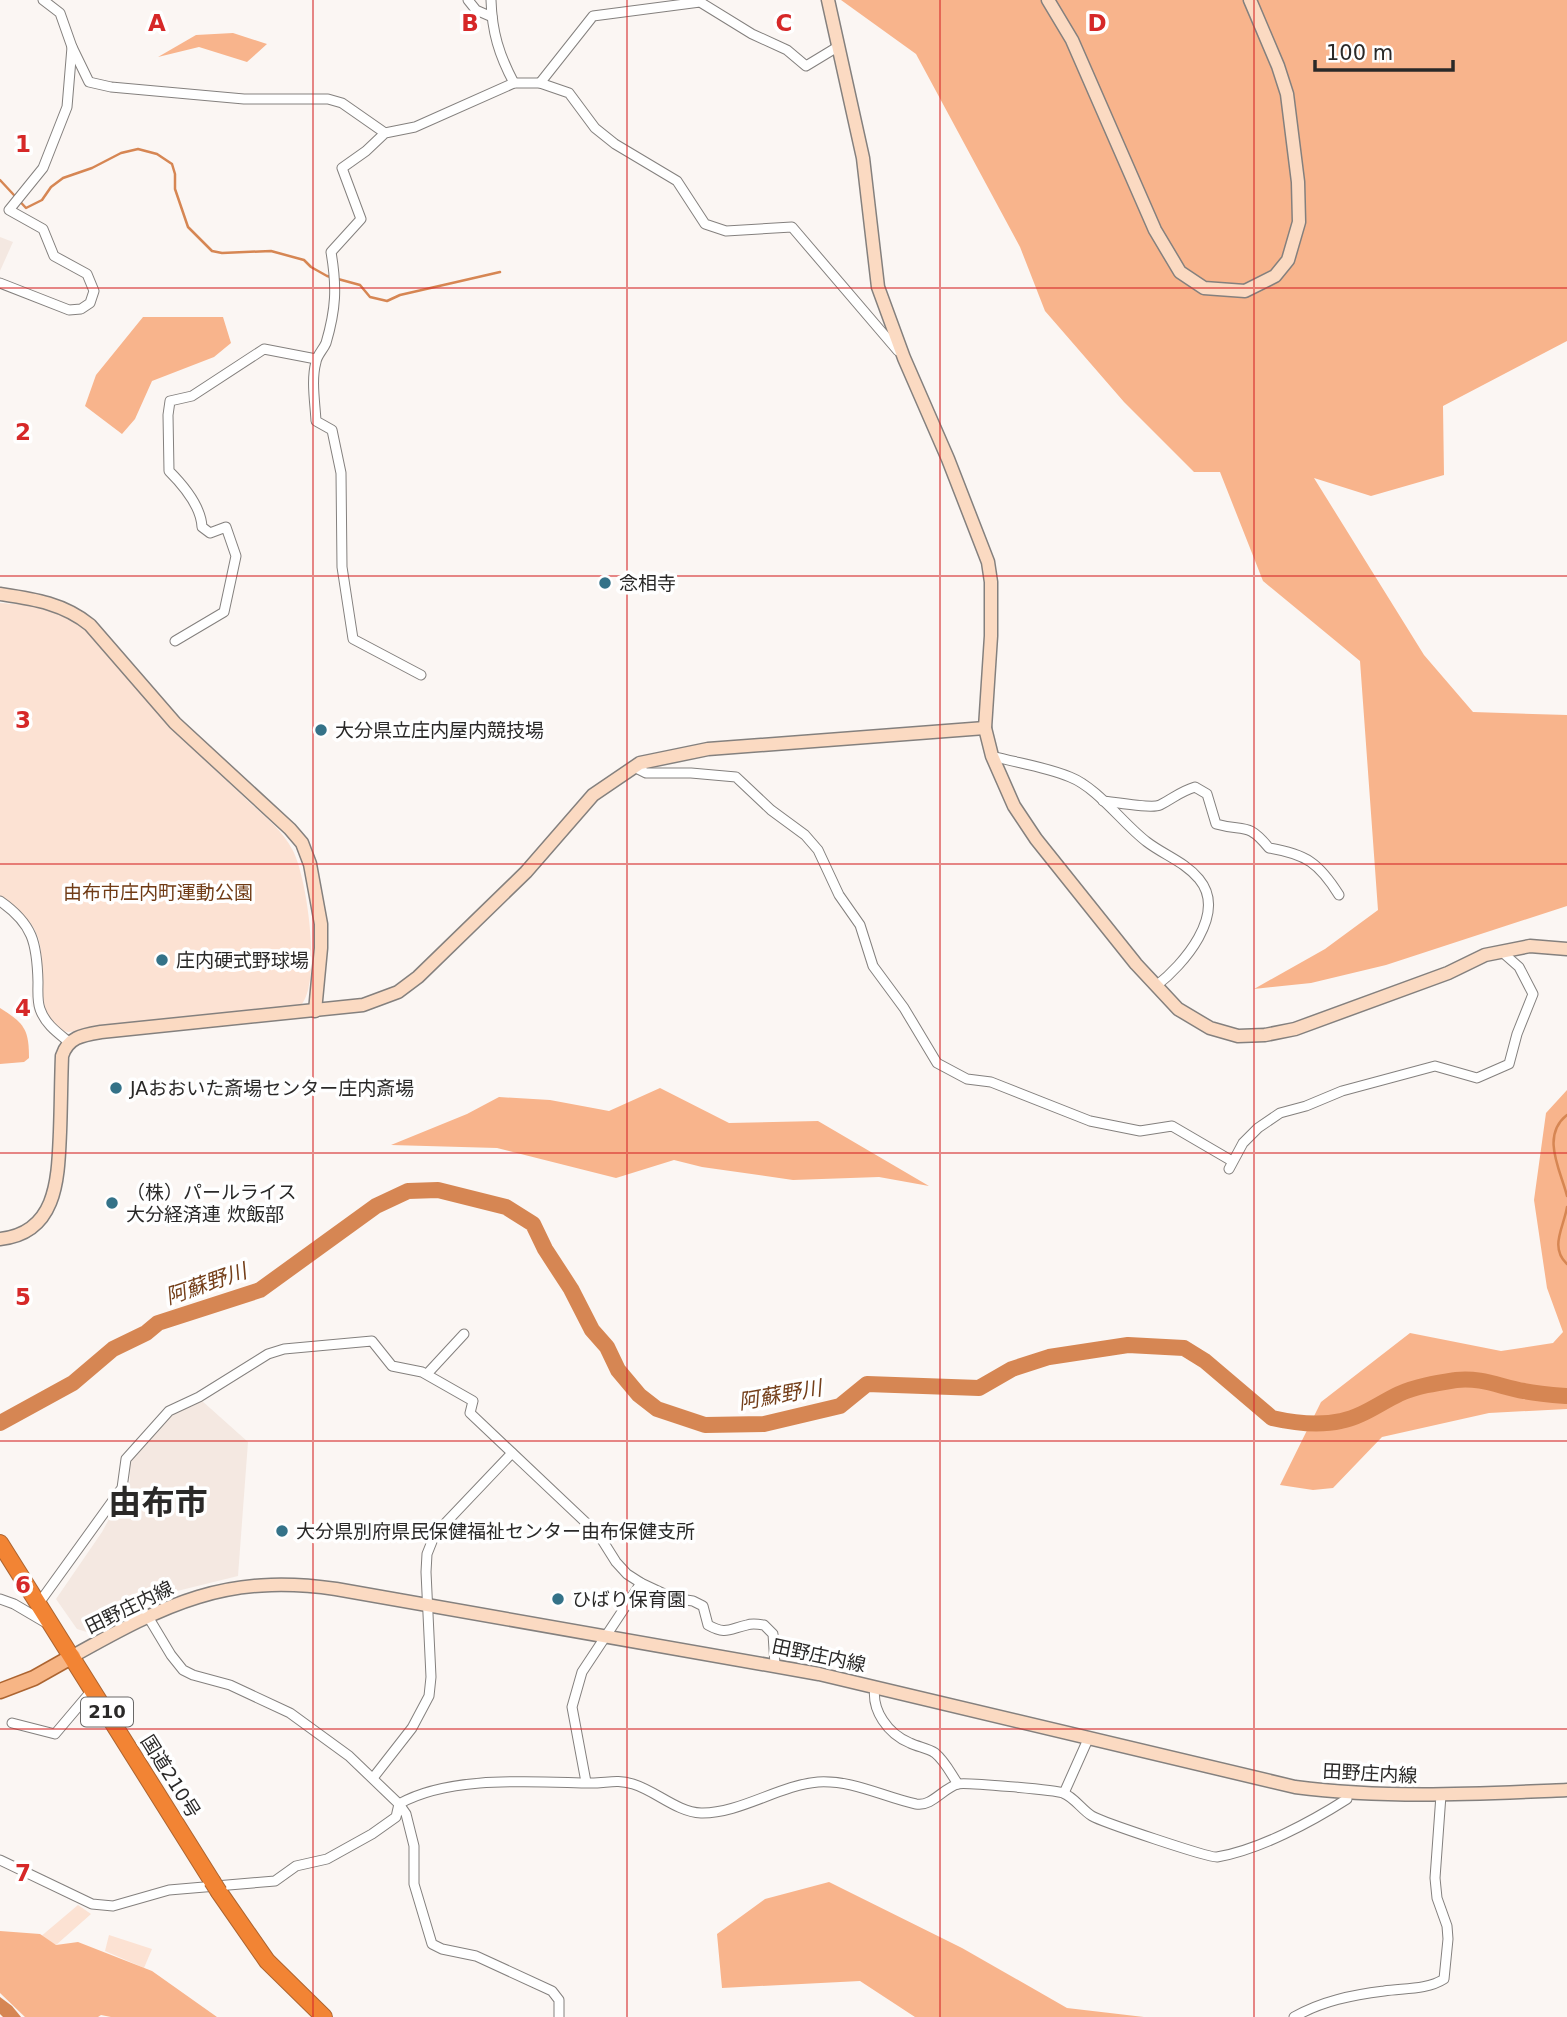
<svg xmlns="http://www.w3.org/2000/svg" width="1567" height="2017" font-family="'DejaVu Sans','Noto Sans JP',sans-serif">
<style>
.built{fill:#f4e8e1}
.green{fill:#fce2d3}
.forest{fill:#f8b48c}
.water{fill:#d68653}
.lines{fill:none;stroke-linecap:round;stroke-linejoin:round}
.stream{stroke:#d68653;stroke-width:2.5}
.river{stroke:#d68653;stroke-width:16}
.street-casing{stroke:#84807e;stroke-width:11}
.secondary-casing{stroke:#84807e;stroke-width:15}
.primary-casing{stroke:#ac6430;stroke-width:17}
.highway-casing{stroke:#ac6430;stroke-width:18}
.street{stroke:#fff;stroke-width:9}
.secondary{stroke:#fbdac2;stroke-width:12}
.primary{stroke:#f7b585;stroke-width:14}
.highway{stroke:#f28434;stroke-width:16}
.highway-bridge-casing{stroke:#ac6430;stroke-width:18;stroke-linecap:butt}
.highway-bridge{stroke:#f28434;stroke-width:16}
.grid{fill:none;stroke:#d62828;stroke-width:2;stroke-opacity:0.55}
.poi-dot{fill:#347288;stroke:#fff;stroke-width:2.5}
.labels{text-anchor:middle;stroke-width:7;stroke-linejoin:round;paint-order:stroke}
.shield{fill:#fff;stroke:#6a6968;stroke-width:2}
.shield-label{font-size:18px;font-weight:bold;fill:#2a2928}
.poi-label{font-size:19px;fill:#2a2928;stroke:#fff;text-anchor:start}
.park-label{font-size:19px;fill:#703b15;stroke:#fff}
.street-label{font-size:19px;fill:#2a2928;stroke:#fff}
.water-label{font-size:21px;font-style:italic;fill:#743f1a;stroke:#fff}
.town-label{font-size:33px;font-weight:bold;fill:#2a2928;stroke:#fff}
.grid-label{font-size:23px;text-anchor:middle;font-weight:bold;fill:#d62828;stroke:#fff;stroke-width:7;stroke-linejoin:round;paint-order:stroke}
</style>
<rect width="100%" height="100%" fill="#fbf6f3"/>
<g class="built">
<polygon points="0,237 13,242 0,271"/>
<polygon points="201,1400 248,1442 238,1576 165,1594 93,1634 77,1629 56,1599 102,1532 130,1481 129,1455 174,1409"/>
</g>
<g class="green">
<path d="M0 603C23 605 52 605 72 618 114 645 137 694 172 729 197 754 223 777 249 802 264 816 282 830 292 849 307 874 323 988 299 1007L68 1032C30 1026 49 962 37 935 30 917 15 907 0 896Z"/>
<polygon points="78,1905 91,1914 56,1945 39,1938"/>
<polygon points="109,1935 152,1949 144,1968 105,1951"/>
</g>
<g class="forest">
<polygon points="841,0 1567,0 1567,341 1443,406 1444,475 1371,496 1314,478 1424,655 1473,712 1567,715 1567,906 1386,965 1311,983 1254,989 1325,949 1378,910 1360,661 1263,581 1220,472 1194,472 1124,402 1045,311 1020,247 916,54"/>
<polygon points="233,33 267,44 247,62 199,47 158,57 196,35"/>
<polygon points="143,317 223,317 231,343 214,357 152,381 135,419 122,434 85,406 96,375"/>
<path d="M0 1008C24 1023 29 1029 29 1058L24 1062 0 1064Z"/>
<polygon points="660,1088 729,1123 818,1121 929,1186 879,1177 793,1180 702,1167 674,1160 616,1178 497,1148 391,1145 467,1114 499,1097 550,1100 609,1111"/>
<polygon points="1567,1090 1567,1409 1489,1413 1382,1437 1333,1488 1313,1490 1280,1485 1321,1402 1410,1333 1501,1351 1553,1343 1563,1332 1547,1288 1534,1200 1546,1113"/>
<polygon points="829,1882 962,1948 1067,2008 1144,2017 915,2017 860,1981 722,1988 717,1934 765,1899"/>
<polygon points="0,1931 40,1934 56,1945 78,1942 152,1971 217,2017 111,2017 101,2015 98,2017 25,2017 0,1993"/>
</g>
<polygon class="water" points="0,1997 12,2006 21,2017 3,2017 0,2014"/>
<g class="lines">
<g class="stream">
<polyline points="0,180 26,208 42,200 51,187 63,178 92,168 121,153 138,149 157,154 172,164 175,174 175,189 188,227 212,251 222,253 271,251 304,260 311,267 327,276 360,285 370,297 387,301 400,295 500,272"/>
<path d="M1567 1115C1540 1136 1561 1171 1567 1196"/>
<path d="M1567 1207C1564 1227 1549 1247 1567 1264"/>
</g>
<path class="river" d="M0 1423 73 1383 113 1349 146 1333 158 1323 260 1290 376 1206 408 1191 438 1190 506 1207 533 1224 545 1249 571 1289 592 1330 607 1347 618 1370 639 1395 657 1409 705 1425 764 1424 840 1406 867 1384 979 1388 1012 1369 1049 1357 1128 1345 1184 1348 1205 1361 1272 1418C1294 1423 1319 1426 1341 1421 1362 1417 1380 1403 1399 1394 1417 1386 1437 1383 1456 1380 1481 1377 1501 1387 1524 1391 1538 1394 1553 1395 1567 1396"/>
<defs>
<g id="street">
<polyline points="43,0 60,13 72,47 89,82 111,87 244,99 328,99 342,103 385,133"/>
<polyline points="468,0 476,10 492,17"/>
<path d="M491 0C492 32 499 55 514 83"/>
<polyline points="540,83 593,16 700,2 752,34 787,50 806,66 839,46"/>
<polyline points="0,283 69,310 81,309 90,303 94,291 87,274 54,256 43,229 9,210 43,168 67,107 72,47"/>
<path d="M175 641 224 612 236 556 226 527 210 533 202 527C201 506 184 486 169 471L168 415 170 401 192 396 264 349 316 359"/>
<path d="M421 675 353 639 342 567 341 473 332 430 316 421C315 402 311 380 316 362 317 355 323 350 326 343 336 309 337 287 331 252L361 219 342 168 366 151 385 133 415 127 514 83H540L569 93 595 128 615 144 677 181 705 224 726 231 792 227 898 351"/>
<path d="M992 756C1018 763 1046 767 1070 777 1098 788 1123 824 1147 842 1164 855 1185 862 1199 879 1228 914 1183 965 1156 986"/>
<polyline points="634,767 646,773 691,773 736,777 771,810 805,835 818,850 839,895 860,925 873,966 904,1008 937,1063 967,1079 991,1082 1090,1121 1140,1131 1172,1126 1232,1161"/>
<path d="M1103 801C1114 802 1152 809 1160 805 1174 798 1179 792 1195 787L1207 794 1216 824C1244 832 1247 821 1269 848 1306 854 1319 863 1339 895"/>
<path d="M0 901C33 924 37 943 38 982 38 990 37 1001 40 1009 45 1024 58 1033 69 1042"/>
<polyline points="1229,1169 1243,1143 1258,1128 1280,1113 1306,1106 1342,1091 1435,1066 1477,1078 1509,1064 1517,1034 1533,994 1519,967 1502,952"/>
<polyline points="427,1374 464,1334"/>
<polyline points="0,1599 14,1604 48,1624"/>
<path d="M39 1603 122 1488 126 1459 169 1411 199 1397 268 1354 284 1349 372 1341 392 1366 422 1372 473 1401 470 1413 599 1535 616 1562 627 1574 641 1583 673 1598 693 1601 703 1606 708 1625C726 1635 729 1629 747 1625 752 1623 758 1624 764 1625L773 1634 775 1665"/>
<polyline points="147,1615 171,1655 183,1670 193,1675 230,1685 290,1713 349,1756 399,1804 406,1814 414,1846 414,1884 432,1944 442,1949 476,1956 552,1991 559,2000 559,2017"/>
<path d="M875 1687C871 1710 888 1734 910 1743 918 1747 928 1748 935 1753 945 1761 951 1774 958 1784"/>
<polyline points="12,1723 55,1734 88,1695 94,1690"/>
<polyline points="373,1778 412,1728 429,1696 431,1677 426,1572 427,1554 435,1534 512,1453"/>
<polyline points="586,1782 572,1707 582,1672 641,1583"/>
<polyline points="1064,1793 1089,1737"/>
<path d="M0 1860 92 1904 113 1906 169 1890 275 1881 296 1866 327 1859 372 1834 396 1817 399 1804C450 1775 534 1782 591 1783 608 1783 616 1779 633 1784 656 1791 677 1812 701 1813 739 1814 780 1785 818 1782 854 1780 883 1797 916 1804 932 1807 943 1788 958 1784 964 1782 1056 1790 1063 1793 1074 1797 1082 1810 1092 1816 1102 1822 1209 1858 1217 1857 1259 1850 1311 1822 1347 1799L1346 1793"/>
<path d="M1294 2017C1322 2001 1352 1995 1384 1991 1403 1988 1427 1990 1444 1979L1448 1939 1447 1926 1437 1898 1435 1878 1441 1795"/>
</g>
<g id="secondary">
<polyline points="828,0 863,158 878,287 904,358 948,459 988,562 991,582 991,636 985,728 992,756 1014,806 1036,839 1136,964 1178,1009 1210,1028 1238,1036 1265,1035 1295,1029 1448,973 1485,955 1530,946 1567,949"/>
<polyline points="1048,0 1072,40 1155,230 1180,272 1204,288 1245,291 1275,276 1288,260 1299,222 1298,182 1287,94 1278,66 1250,0"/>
<path d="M0 594C33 599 63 603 90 625L175 723 290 829 302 843 310 864 321 924V948L315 1011"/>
<path d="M0 1239C58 1233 58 1177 60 1132 61 1107 61 1081 62 1056 68 1037 83 1035 101 1032L363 1005 398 992 418 977 526 872 593 795 640 763 708 749 985 728"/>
<path d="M73 1656C166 1604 226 1573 336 1589L819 1674 1295 1787C1386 1799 1476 1794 1567 1790"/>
</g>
<polyline id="primary" points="0,1691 34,1678 73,1656"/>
<g id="highway">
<polyline points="0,1543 212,1881"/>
<polyline points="219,1892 267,1961 324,2017"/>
</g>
</defs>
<use href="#street" class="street-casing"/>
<use href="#secondary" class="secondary-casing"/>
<use href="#primary" class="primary-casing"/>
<use href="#highway" class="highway-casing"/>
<use href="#street" class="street"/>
<use href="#secondary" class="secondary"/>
<use href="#primary" class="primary"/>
<use href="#highway" class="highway"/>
<defs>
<polyline id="highway-bridge" points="212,1881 219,1892"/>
</defs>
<use href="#highway-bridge" class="highway-bridge-casing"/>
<use href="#highway-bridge" class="highway-bridge"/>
</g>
<path class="grid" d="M313 0V2017M627 0V2017M940 0V2017M1254 0V2017M0 288H1567M0 576H1567M0 864H1567M0 1153H1567M0 1441H1567M0 1729H1567"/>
<g class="poi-dot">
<circle cx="605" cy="583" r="7"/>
<circle cx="321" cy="730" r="7"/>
<circle cx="162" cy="960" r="7"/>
<circle cx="116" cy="1088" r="7"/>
<circle cx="112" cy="1203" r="7"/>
<circle cx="282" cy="1531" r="7"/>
<circle cx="558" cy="1599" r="7"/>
</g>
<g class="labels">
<rect class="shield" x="81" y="1697.5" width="52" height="29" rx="5"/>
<g class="shield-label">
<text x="107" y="1718">210</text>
</g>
<g class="poi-label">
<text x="619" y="590">念相寺</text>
<text x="335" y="737">大分県立庄内屋内競技場</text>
<text x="176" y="967">庄内硬式野球場</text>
<text x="130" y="1095">JAおおいた斎場センター庄内斎場</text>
<text x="126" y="1199">（株）パールライス<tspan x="126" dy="22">大分経済連 炊飯部</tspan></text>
<text x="296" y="1538">大分県別府県民保健福祉センター由布保健支所</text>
<text x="572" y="1606">ひばり保育園</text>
</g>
<g class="park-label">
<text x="158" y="899">由布市庄内町運動公園</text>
</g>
<g class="street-label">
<text transform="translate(129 1607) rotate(-26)" y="7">田野庄内線</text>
<text transform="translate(819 1655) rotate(12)" y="7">田野庄内線</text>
<text transform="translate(1370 1773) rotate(3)" y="7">田野庄内線</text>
<text transform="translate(171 1776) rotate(58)" y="7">国道210号</text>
</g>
<g class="water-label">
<text transform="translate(206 1284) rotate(-19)" y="7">阿蘇野川</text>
<text transform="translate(780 1395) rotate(-10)" y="7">阿蘇野川</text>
</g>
<g class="town-label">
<text x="158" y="1514">由布市</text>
</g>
</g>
<g class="grid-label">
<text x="157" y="31">A</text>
<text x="470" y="31">B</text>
<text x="784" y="31">C</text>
<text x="1097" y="31">D</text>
<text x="23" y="152">1</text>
<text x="23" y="440">2</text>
<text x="23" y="728">3</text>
<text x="23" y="1016">4</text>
<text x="23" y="1305">5</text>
<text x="23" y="1593">6</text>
<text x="23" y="1881">7</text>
</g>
<path d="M1315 60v10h138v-10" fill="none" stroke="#2a2928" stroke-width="3.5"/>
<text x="1326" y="60" font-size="21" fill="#2a2928" stroke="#ffffff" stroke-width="5" paint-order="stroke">100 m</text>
</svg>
